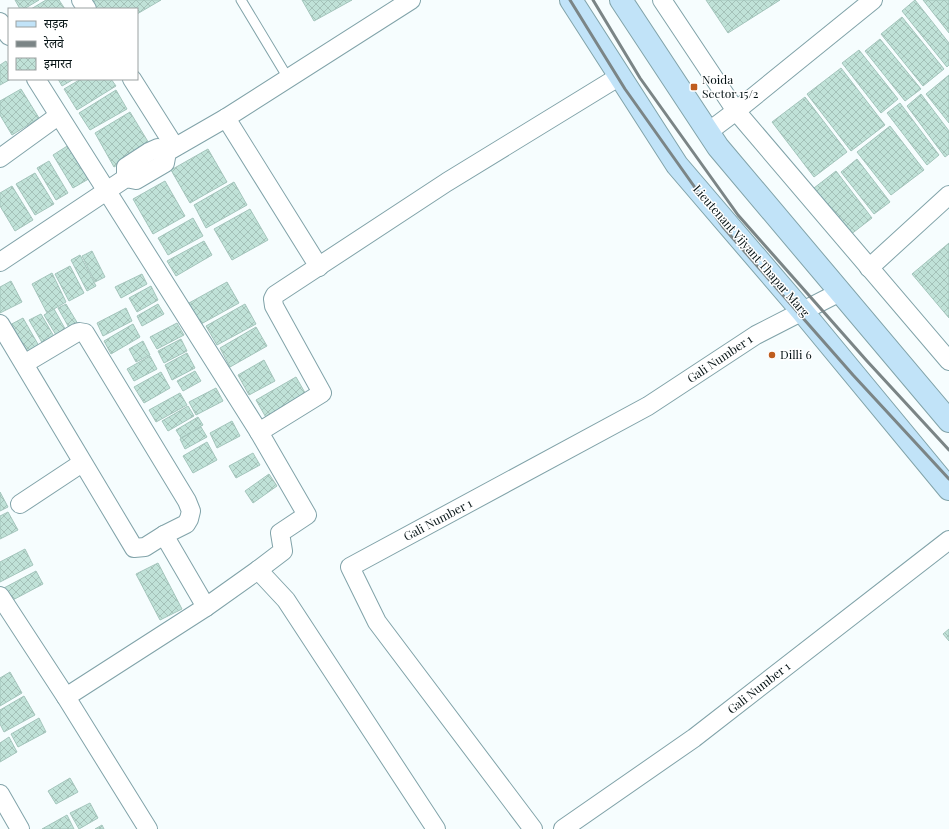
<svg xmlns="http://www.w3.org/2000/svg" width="949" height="829" font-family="'Playfair Display','Noto Sans Devanagari',serif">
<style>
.building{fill:url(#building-cross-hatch);stroke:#a4c5bc}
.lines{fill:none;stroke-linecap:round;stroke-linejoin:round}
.service-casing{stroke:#81a3a9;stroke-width:11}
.minor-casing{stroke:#81a3a9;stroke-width:20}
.secondary-casing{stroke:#81a3a9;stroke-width:24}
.service{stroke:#fff;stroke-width:9}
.minor{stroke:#fff;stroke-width:18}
.secondary{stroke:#c1e3f8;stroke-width:22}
.rail{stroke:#7b8586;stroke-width:3}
.poi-dot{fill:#bf5d1f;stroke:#fff;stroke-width:1.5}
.labels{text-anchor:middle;stroke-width:3;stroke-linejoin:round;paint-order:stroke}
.poi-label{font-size:12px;fill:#061315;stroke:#fff;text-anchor:start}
.street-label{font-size:12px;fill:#061315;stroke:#fff}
</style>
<defs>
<pattern id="building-cross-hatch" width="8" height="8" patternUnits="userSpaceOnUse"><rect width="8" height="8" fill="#c0e2d8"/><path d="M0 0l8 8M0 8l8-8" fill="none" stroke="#a4c1b8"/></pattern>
</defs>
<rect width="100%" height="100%" fill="#f6fdfe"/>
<g class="building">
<polygon points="15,0 39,0 24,9 20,9"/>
<polygon points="46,0 59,0 65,9 31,9"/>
<polygon points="90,0 161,0 137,14 137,9 95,9"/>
<polygon points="302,0 352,0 314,21"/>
<polygon points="706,0 780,0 728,33"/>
<polygon points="915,0 949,43 949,65 947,67 902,11"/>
<polygon points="923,0 949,0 949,33"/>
<polygon points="902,17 944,69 923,86 881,34"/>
<polygon points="880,39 921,89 905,101 865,51"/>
<polygon points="859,50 898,99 881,113 842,63"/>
<polygon points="6,61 9,67 9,79 11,79 0,85 0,65"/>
<polygon points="841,68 885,125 851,151 807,94"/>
<polygon points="949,75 949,123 926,94"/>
<polygon points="58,79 74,79 62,86"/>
<polygon points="81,79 111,79 116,86 77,110 64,89"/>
<polygon points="21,89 39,118 12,135 0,115 0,101"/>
<polygon points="116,90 127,109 90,130 79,113"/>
<polygon points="921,94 949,131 949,154 945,157 907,106"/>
<polygon points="805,97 847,152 814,177 772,122"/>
<polygon points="900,103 939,155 927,165 887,113"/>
<polygon points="130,112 150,145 114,167 95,133"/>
<polygon points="890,126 924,170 891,195 857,152"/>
<polygon points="72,143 92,177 73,188 53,155"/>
<polygon points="208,149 227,182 190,203 171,170"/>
<polygon points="857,159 890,202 874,214 841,172"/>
<polygon points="49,161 68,193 56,200 37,168"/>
<polygon points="836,171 872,218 850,235 814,188"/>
<polygon points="35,173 54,204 35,215 16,184"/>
<polygon points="165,181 185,216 153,234 133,199"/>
<polygon points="234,182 247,205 206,228 194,205"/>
<polygon points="12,186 33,220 15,231 0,206 0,193"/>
<polygon points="250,209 268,240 232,260 214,229"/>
<polygon points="193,218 203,236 168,255 158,238"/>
<polygon points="204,241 212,255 176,276 167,261"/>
<polygon points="949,243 949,318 912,274"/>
<polygon points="92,251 105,277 95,282 82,256"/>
<polygon points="80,255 96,286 87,291 71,260"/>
<polygon points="70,266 84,293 69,301 55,274"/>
<polygon points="52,273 66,302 47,313 32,284"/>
<polygon points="142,274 147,284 121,298 115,287"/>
<polygon points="11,281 22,302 0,313 0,287"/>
<polygon points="227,282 239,303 201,324 189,303"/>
<polygon points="151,286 158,300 137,312 129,298"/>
<polygon points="66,304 81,329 72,333 58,308"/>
<polygon points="158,304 164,314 142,326 137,316"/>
<polygon points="245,304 256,324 217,345 206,326"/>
<polygon points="126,308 132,321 103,336 97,323"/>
<polygon points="54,309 68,334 59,340 44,315"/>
<polygon points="41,314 56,340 44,346 29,320"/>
<polygon points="23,318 39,346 25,355 8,326"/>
<polygon points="177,323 184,335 157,349 150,337"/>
<polygon points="133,324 140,337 111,354 104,341"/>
<polygon points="256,327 267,346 230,367 220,348"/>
<polygon points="181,339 187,351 164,363 158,351"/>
<polygon points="143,341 150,355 136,362 129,349"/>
<polygon points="187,353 195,368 172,380 165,365"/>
<polygon points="150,356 157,369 134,381 127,369"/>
<polygon points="264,360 275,381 249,395 238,375"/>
<polygon points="195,371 201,381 183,391 177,381"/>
<polygon points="161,372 170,388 144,403 134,387"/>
<polygon points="296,377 308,398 268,421 256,400"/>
<polygon points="216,388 223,401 196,415 189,402"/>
<polygon points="180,393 187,405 156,422 149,410"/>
<polygon points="188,406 194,416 168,431 162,421"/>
<polygon points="198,417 203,425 181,438 176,430"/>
<polygon points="232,421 240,436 217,448 210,433"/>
<polygon points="201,427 207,437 185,449 180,439"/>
<polygon points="207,442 217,460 193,473 183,456"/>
<polygon points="253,453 260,465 236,478 229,466"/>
<polygon points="269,474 277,486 253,503 245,491"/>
<polygon points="0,492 8,507 0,511"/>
<polygon points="8,512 18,530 0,539 0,516"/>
<polygon points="25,549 33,565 0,582 0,562"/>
<polygon points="158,563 182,609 160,620 136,574"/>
<polygon points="36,571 43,584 9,602 2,589"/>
<polygon points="949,629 949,641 943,634"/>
<polygon points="10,672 22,693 0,706 0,678"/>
<polygon points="24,696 35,715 4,732 0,724 0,710"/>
<polygon points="39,718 46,732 18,747 11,734"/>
<polygon points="9,737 17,752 0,762 0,743"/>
<polygon points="70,778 78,792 56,804 48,791"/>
<polygon points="90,803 98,818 79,829 70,813"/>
<polygon points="67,815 74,829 42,829"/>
<polygon points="102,825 104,829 95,829"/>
</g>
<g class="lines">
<defs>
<polyline id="service" points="241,0 288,78"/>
<g id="minor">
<polyline points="81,0 87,9"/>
<polyline points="662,0 736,111 949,361"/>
<polyline points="0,22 9,36"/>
<polyline points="36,79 259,432 307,515 280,533 283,551 258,570"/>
<polyline points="132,79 175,147"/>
<polyline points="226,118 319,267"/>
<polyline points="708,132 736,111 873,0"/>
<polyline points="0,158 58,116"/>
<polyline points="126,178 126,167 149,152 158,148 167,152"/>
<polyline points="0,262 126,178 136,180 165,163 167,152 226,118 411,0"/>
<polyline points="869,268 949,195"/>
<polyline points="0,324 134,548 145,547 164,535 186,524 189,519 191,511 187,501 85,333 79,332 76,333 24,364"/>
<polyline points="259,432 322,393 274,306 273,299 275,295 447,182 620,76"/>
<polyline points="20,504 82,463"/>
<polyline points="164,535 206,607"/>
<polyline points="0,596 66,697 148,829"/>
<polyline points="66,697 206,607 258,570 286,600 436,829"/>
<polyline points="0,794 20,829"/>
<polyline points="533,829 377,622 350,567 648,406 756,335 840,292"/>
<polyline points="563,829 694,738 949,540"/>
</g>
<g id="secondary">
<polyline points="571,0 677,165 802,311 949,489"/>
<polyline points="621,0 718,147 949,421"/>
</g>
</defs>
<use href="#service" class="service-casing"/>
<use href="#minor" class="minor-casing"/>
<use href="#secondary" class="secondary-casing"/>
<use href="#service" class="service"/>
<use href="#minor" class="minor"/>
<use href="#secondary" class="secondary"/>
<g class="rail">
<polyline points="570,0 625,89 723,227 853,375 949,479"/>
<polyline points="593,0 640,78 738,215 867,361 949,450"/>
</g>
</g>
<g class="poi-dot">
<rect x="690" y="83" width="8" height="8" rx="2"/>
<circle cx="772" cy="355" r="4"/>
</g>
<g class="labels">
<g class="poi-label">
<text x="702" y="84">Noida<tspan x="702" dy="14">Sector 15/2</tspan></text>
<text x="780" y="359">Dilli 6</text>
</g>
<g class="street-label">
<text transform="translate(751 251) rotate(49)" y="4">Lieutenant Vijyant Thapar Marg</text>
<text transform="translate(720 359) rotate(-34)" y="4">Gali Number 1</text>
<text transform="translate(438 520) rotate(-28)" y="4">Gali Number 1</text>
<text transform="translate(759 688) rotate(-38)" y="4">Gali Number 1</text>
</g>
</g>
<rect x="8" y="8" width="130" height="72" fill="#ffffff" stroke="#9ba1a1"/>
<rect x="16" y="21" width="20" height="6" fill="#c1e3f8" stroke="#9ba1a1"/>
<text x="44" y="28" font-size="12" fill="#061315">सड़क</text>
<rect x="16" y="41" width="20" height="6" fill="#7b8586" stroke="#9ba1a1"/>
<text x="44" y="48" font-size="12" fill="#061315">रेलवे</text>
<rect x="16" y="58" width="20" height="12" fill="url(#building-cross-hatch)" stroke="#9ba1a1"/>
<text x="44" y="68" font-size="12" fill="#061315">इमारत</text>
</svg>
